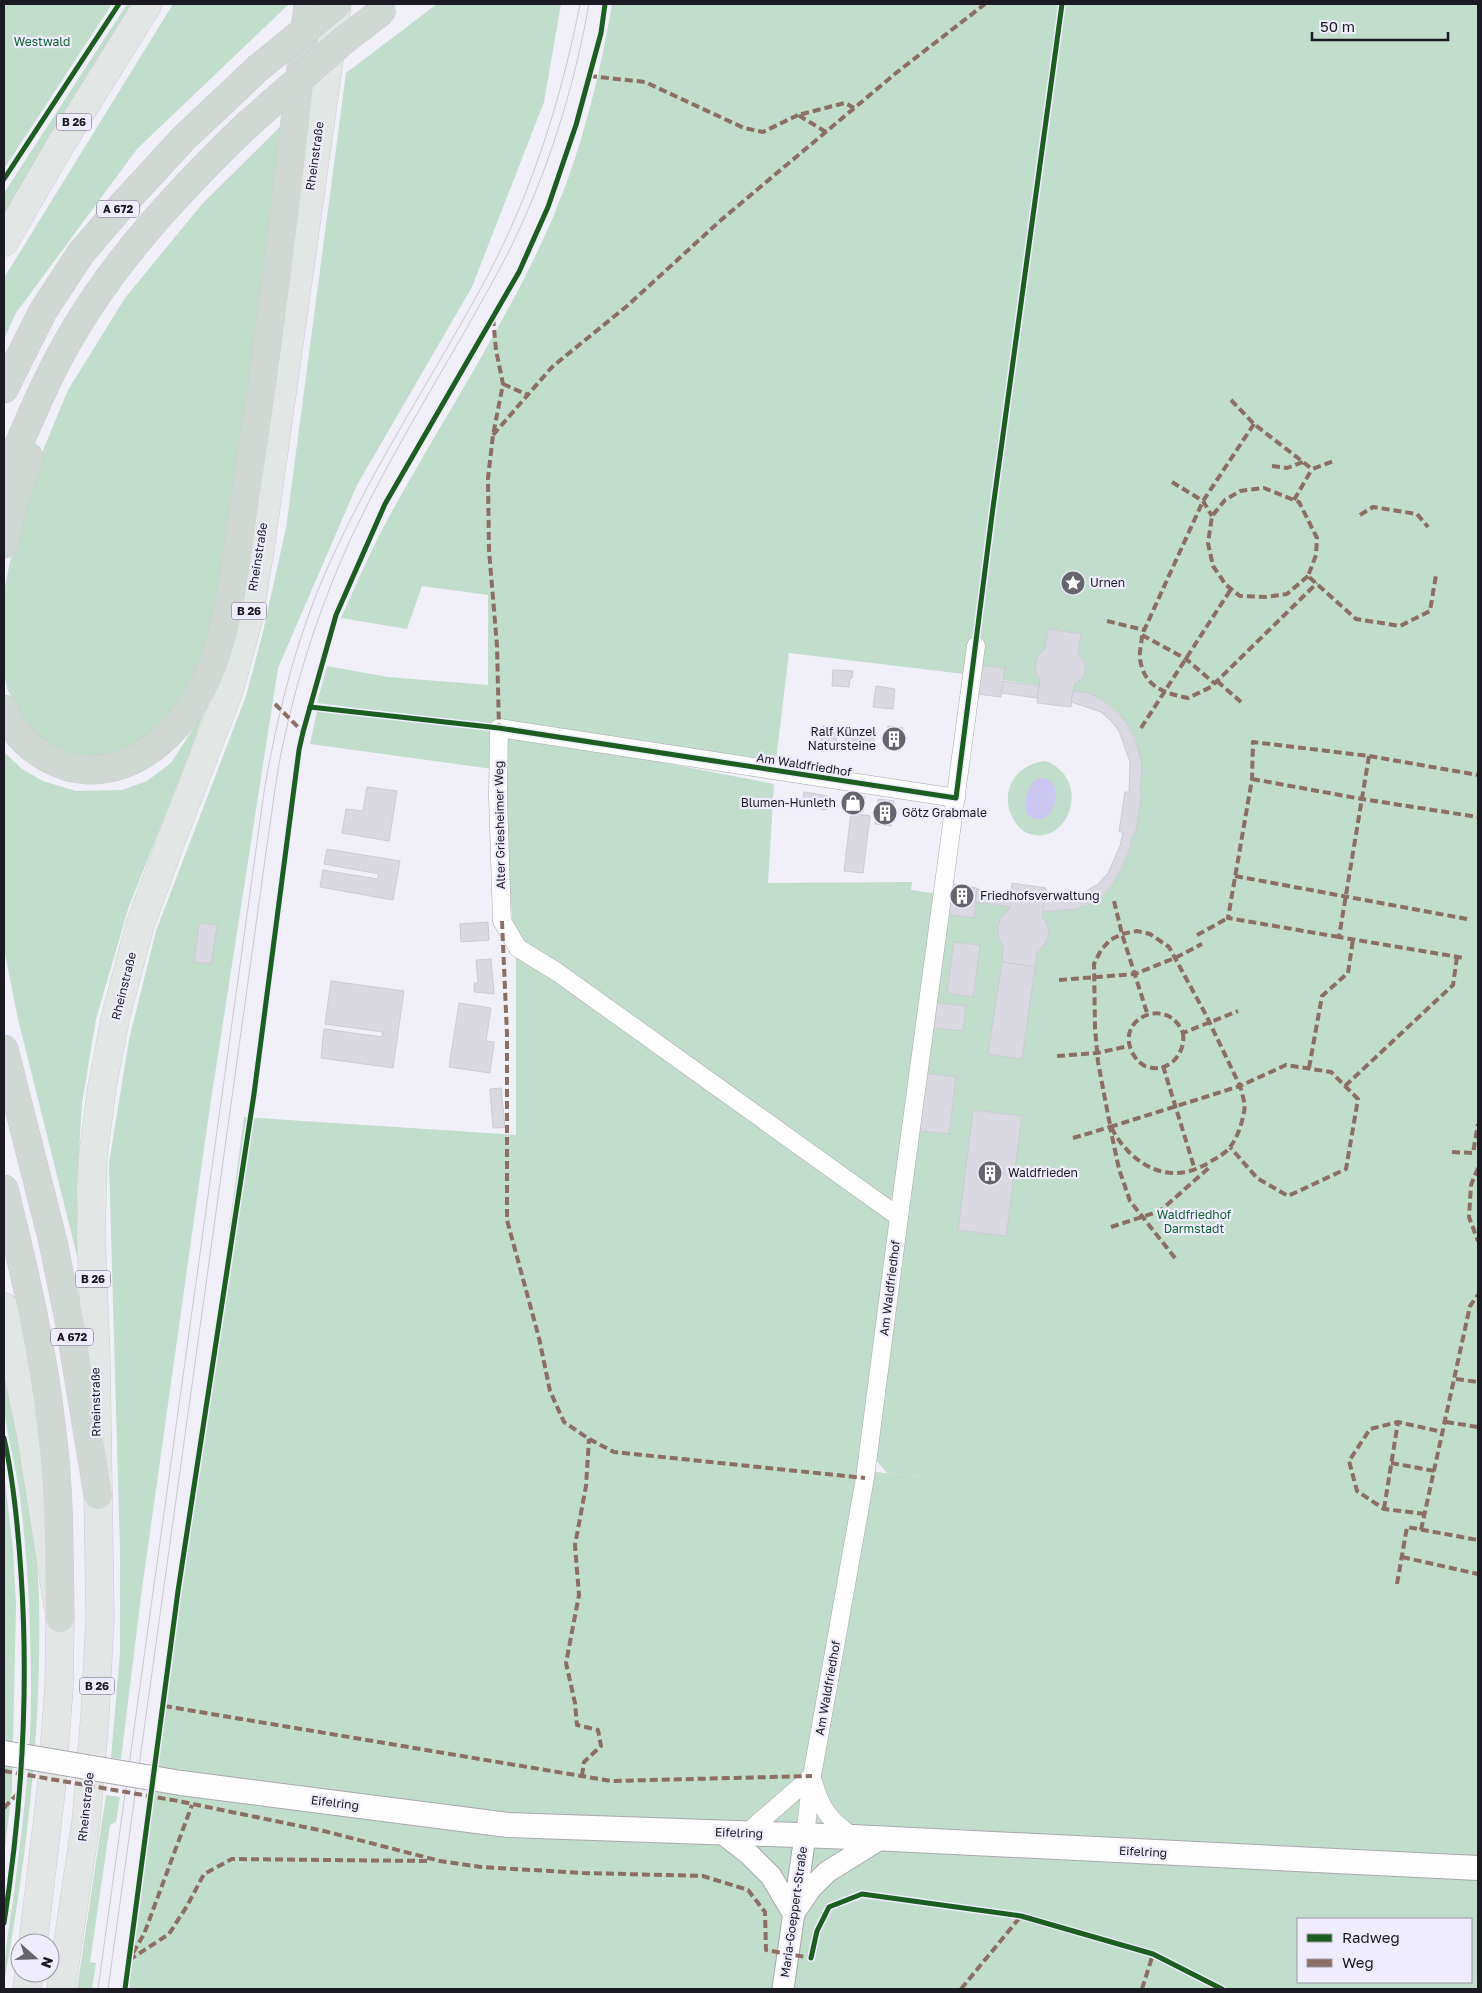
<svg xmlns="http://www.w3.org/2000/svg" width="1482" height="1993" font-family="'Golos Text',sans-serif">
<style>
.green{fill:#c1ddcb;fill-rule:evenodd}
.water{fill:#cbc7f1}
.building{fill:#dad9e1;stroke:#cccbd3}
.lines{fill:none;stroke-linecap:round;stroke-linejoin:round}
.minor-casing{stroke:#aaa8b0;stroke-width:19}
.tertiary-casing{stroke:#aaa8b0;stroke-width:23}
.secondary-casing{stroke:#aaa8b0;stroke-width:26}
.primary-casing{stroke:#cdccd0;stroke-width:29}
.motorway-casing{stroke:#cdccd0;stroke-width:29}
.minor{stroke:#fdfdfe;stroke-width:18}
.tertiary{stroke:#fdfdfe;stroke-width:21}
.secondary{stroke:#fdfdfe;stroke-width:24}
.primary{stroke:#e2e7e5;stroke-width:28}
.motorway{stroke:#cfd8d3;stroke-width:28}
.tram{stroke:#c9c9cc;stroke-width:1}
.secondary-bridge-casing{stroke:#aaa8b0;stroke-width:26;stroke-linecap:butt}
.motorway-bridge-casing{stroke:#cdccd0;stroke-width:29;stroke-linecap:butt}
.secondary-bridge{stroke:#fdfdfe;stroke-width:24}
.motorway-bridge{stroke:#cfd8d3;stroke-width:28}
.quiet{stroke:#8d6e63;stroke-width:4;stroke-dasharray:8 4;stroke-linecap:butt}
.cycleway-casing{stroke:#eeecfd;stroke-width:8}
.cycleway{stroke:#1b5e20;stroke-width:5}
.labels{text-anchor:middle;stroke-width:4.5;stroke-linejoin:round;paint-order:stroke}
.shield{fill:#eeecfd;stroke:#5a5964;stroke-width:1}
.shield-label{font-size:11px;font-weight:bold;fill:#1b1a22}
.park-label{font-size:12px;fill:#126533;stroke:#eeecfd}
.street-label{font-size:12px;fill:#1b1a22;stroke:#eeecfd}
.poi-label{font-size:12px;fill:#1b1a22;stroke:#eeecfd;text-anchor:start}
</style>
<rect width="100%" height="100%" fill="#f1f0f9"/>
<g class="green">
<polygon points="4,4 112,4 4,169"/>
<polygon points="127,4 136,4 4,218 4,193"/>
<polygon points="173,4 289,4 137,149 16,313 4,339 4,278"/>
<polygon points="437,4 561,4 544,102 472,287 357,485 278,668 209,1113 142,1589 121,1759 111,1758 120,1652 120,1550 109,1163 129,1040 156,931 246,696 262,636 286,528 346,73"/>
<path d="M612 4H1478V1989H128L244 1117 516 1135V964L500 770 310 744 317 711 500 731 774 784 768 883 912 882 911 890 939 894 858 1470 920 1477 887 1473 876 1460 949 884 977 888 976 902C1052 912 1111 932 1133 834H1135L1142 794 1140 793C1146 749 1130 711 1088 693L964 674 789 653 775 768 487 724 317 703 327 666 388 677 488 685V595L422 586 407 629 341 618C358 581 374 542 395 506 449 409 510 317 554 215 582 148 600 75 612 4ZM1298 1919H1471V1982H1298Z"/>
<polygon points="284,123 218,614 193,681 153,737 109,759 66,755 32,734 8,691 4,674 4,592 22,501 68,390 125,298 202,204"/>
<polygon points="205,710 189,755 128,909 96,1019 82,1103 77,1187 77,1256 18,1019 4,949 4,752 22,769 43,781 76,791 122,790 147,781 171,763"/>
<path d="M1046 761C1094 781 1067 849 1027 833 1018 829 1012 819 1009 809 1003 783 1021 763 1046 761Z"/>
<path d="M4 1347C19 1430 36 1513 39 1598 42 1727 27 1856 4 1983 4 1950 11 1918 15 1885 23 1821 31 1757 31 1693 31 1627 28 1562 20 1497 16 1467 7 1437 4 1407 2 1388 4 1366 4 1347Z"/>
<polygon points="4,1472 13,1549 16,1605 12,1790 4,1856"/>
<polygon points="106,1795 120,1797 116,1822 110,1825 90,1962 96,1963 92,1989 77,1989"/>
</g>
<path class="water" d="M1038 778C1066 775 1057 823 1037 819 1017 816 1025 786 1038 778Z"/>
<g class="building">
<polygon points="1048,629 1081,634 1078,655 1084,661 1086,669 1083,678 1074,685 1071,707 1037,703 1040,679 1036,675 1035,665 1038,654 1045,649"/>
<polygon points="981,665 1005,668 1001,697 977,694"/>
<polygon points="833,670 853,671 852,678 850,678 849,687 832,686"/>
<polygon points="1003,681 1039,686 1037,698 1001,693"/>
<polygon points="876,686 895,689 893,709 873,707"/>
<polygon points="1073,691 1088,693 1100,698 1121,716 1128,726 1137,746 1141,759 1142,771 1140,793 1142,793 1135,835 1133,834 1129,852 1114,883 1098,898 1077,909 1042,912 1044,899 1069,898 1078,896 1098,884 1108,873 1120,846 1123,832 1119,832 1125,792 1129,792 1130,762 1119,731 1111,721 1101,712 1071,702"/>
<polygon points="823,726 838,728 836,743 821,741"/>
<polygon points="888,726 903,728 900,751 885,749"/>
<polygon points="848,728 875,732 873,748 845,744"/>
<polygon points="367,787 397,791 389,841 342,833 346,809 363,811"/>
<polygon points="804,792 828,796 826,810 802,806"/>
<polygon points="844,794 865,797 863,812 842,809"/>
<polygon points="878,799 894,801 891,826 875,824"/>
<polygon points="851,813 870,816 863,873 844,871"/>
<polygon points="327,849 400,861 393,900 320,887 323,870 377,879 379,874 324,864"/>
<polygon points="1012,883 1046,888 1042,917 1047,923 1049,934 1044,946 1037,951 1035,967 1002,962 1003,946 998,937 998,926 1001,917 1009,910"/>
<polygon points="949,884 977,888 974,918 946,914"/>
<polygon points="977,889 1011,893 1010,907 975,902"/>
<polygon points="488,922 489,940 461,942 460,924"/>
<polygon points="199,923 217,925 211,964 194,962"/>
<polygon points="954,942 980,945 973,997 947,993"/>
<polygon points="491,959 494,994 474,992 474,983 478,983 476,960"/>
<polygon points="1002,962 1035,967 1022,1059 988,1054"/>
<polygon points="331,981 404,991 393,1068 321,1058 324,1029 382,1037 383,1032 325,1024"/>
<polygon points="930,1002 966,1006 963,1031 927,1027"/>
<polygon points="459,1003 491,1008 486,1041 494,1042 490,1073 449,1067"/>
<polygon points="926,1073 956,1077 949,1134 919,1131"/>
<polygon points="501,1088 505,1127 493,1128 490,1089"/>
<polygon points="973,1110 1022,1116 1006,1236 958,1230"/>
</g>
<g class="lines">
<defs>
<g id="minor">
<polyline points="899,1217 557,972 518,948 502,921 498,797 499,728 956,798"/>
<path d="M814 1784C821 1810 831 1821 853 1837"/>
<polyline points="747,1833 812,1776"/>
<polyline points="805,1836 812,1776 865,1478 899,1217 976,646"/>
</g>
<g id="tertiary">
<polyline points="722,1833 750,1855 771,1876 794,1915"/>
<polyline points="796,1910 811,1888 827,1872 880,1839"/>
<polyline points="783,1989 805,1836"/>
</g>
<polyline id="secondary" points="181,1783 508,1825 853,1837 1478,1868"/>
<g id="primary">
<polyline points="4,242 61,144 148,4"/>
<polyline points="4,1307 31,1435 60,1618 59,1687 51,1791 33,1943"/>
<polyline points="27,1989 29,1973"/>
<polyline points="61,1989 86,1822 95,1715 100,1618 96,1359 91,1236 93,1156 102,1087 116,1015 140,925 172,838 229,691 248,621 260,549 337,4"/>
</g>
<g id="motorway">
<polyline points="4,389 43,311 81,253 125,202 184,138 257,69"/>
<path d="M4 478C26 429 46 377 74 331 120 253 183 187 247 125"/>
<polyline points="4,544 14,501 29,457"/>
<path d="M4 709C7 716 10 724 15 730 31 752 60 769 88 770 138 771 176 734 200 692 230 639 236 558 245 498 271 334 290 169 308 4"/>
<polyline points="4,1049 53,1242 69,1320 98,1495"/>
<path d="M4 1189C24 1269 43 1350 52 1432 60 1494 59 1556 60 1618"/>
</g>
</defs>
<use href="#minor" class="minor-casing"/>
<use href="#tertiary" class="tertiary-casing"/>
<use href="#secondary" class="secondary-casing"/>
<use href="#primary" class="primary-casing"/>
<use href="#motorway" class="motorway-casing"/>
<use href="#minor" class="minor"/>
<use href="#tertiary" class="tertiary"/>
<use href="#secondary" class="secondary"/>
<use href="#primary" class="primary"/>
<use href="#motorway" class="motorway"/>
<g class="tram">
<path d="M98 1989 264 792C277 716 296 639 327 569 372 467 435 374 488 275 532 191 562 97 580 4"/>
<path d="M108 1989 268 838C273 807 276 775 283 744 298 673 321 604 351 538 397 440 458 349 508 253 547 175 574 89 589 4"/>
</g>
<defs>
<polyline id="secondary-bridge" points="4,1753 181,1783"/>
<g id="motorway-bridge">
<polyline points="257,69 337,4"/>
<polyline points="247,125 343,41 382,11"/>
</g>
</defs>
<use href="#secondary-bridge" class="secondary-bridge-casing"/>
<use href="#motorway-bridge" class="motorway-bridge-casing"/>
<use href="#secondary-bridge" class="secondary-bridge"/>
<use href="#motorway-bridge" class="motorway-bridge"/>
<g class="quiet">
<polyline points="589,76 645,82 744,128 763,132 798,115"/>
<polyline points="826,132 798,115 845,103 854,108"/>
<polyline points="493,318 496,350 503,384 493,435 488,478 489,550 497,646 499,728"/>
<polyline points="503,384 528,395"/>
<polyline points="1231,400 1254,424 1312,469 1334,461"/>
<path d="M1254 424 1203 501 1142 635C1142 642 1139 651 1140 659 1144 687 1164 693 1188 698L1211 687 1317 583"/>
<polyline points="493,435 552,367 627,306 721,220 896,73 985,4"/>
<polyline points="1272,466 1287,468 1303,462"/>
<polyline points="1172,482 1203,501 1212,516"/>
<polyline points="1294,500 1312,469"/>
<polyline points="1360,515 1373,507 1417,514 1428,527"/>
<polyline points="1308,576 1287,594 1266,597 1240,596 1226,585 1213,566 1208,543 1212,516 1225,500 1240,491 1264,488 1299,502 1317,538 1316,555 1308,576 1356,619 1400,626 1430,611 1436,575"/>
<polyline points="1107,621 1144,630"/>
<polyline points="1142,635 1186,659 1214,683"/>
<polyline points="1217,681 1241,702"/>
<polyline points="275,704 303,732"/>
<polyline points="1141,728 1231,589"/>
<polyline points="1369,756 1339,937 1464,958"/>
<polyline points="1252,779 1362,799 1478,817"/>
<polyline points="1235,876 1467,919"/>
<polyline points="1114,901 1122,934 1148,1016"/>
<polyline points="502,921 507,1034 507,1220 539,1338 550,1391 564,1422 589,1439 614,1452 865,1478"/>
<polyline points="1197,935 1228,918"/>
<polyline points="1339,937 1228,918 1252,779 1253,742 1369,756 1478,775"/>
<polyline points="1059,980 1135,974 1175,958 1202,944"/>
<path d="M1183 1033C1186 1054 1168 1075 1145 1066 1139 1063 1135 1058 1132 1052 1115 1018 1168 995 1183 1033L1238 1011"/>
<polyline points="1057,1056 1097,1053 1129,1046"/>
<polyline points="1163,1066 1195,1170"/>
<polyline points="1309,1068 1322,996 1348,973 1353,939"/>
<polyline points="1345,1086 1453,985 1457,957"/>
<path d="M1110 1127 1240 1086 1206 1015 1169 947 1150 934 1137 931 1122 934 1110 940 1101 950 1094 964 1095 1028 1098 1062 1109 1120C1112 1132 1120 1143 1129 1152 1152 1175 1180 1180 1208 1163 1216 1158 1224 1155 1230 1147 1237 1139 1242 1123 1244 1112 1246 1105 1242 1093 1240 1086L1286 1065 1331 1072 1358 1099 1346 1169 1288 1196 1257 1178 1230 1147"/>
<polyline points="1073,1138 1110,1127 1119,1169 1130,1201 1175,1258"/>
<polyline points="1452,1152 1473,1153 1478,1124"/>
<polyline points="1478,1168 1471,1185 1469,1217 1478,1241"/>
<polyline points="1111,1227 1160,1211 1211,1166"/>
<polyline points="1456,1379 1478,1382"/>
<polyline points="1446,1422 1478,1427"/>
<polyline points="1391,1463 1435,1471"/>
<polyline points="1384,1509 1398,1422"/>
<polyline points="1425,1514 1384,1509 1357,1491 1349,1461 1370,1429 1398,1422 1443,1432"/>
<polyline points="1421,1530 1470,1306 1478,1295"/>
<polyline points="1402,1557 1478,1574"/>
<polyline points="1397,1584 1407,1527 1478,1540"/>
<polyline points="164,1706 611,1781 812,1776"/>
<polyline points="4,1771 178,1801 324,1831 440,1861 481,1867 583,1873 703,1876 748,1890 765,1912 766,1950 811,1958 811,1955"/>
<polyline points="582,1776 584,1762 601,1746 598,1730 577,1725 575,1703 566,1663 579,1595 575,1545 586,1486 589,1439"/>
<polyline points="4,1808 19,1792"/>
<polyline points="133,1953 144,1934 192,1805"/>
<polyline points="129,1960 169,1934 187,1906 204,1874 232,1859 428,1861"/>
<polyline points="961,1989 1021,1916"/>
<polyline points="1142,1989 1153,1954"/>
</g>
<defs>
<g id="cycleway">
<polyline points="4,179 119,4"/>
<polyline points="310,707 499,728 956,798 992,515 1062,4"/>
<path d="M4 1438C14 1482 18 1528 21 1573 29 1690 22 1807 4 1923"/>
<polyline points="811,1958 817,1931 829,1907 862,1894 1021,1916 1153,1954 1222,1989"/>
<polyline points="125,1989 178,1591 254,1094 299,750 303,732 336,615 385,504 519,272 548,207 576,125 601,33 605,4"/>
</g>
</defs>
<use href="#cycleway" class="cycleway-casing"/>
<use href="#cycleway" class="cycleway"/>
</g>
<defs>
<symbol id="sight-disc" viewBox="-11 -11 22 22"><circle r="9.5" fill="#66656d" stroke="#eeecfd"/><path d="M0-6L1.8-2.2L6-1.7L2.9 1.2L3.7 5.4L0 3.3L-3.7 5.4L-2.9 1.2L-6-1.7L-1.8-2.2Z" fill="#fff"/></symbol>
<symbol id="building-disc" viewBox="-11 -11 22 22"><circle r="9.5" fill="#66656d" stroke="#eeecfd"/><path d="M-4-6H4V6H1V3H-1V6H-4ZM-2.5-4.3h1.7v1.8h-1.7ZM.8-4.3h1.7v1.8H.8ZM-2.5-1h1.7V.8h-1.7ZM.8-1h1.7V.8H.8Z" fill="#fff"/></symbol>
<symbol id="shop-disc" viewBox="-11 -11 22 22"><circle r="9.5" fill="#66656d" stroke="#eeecfd"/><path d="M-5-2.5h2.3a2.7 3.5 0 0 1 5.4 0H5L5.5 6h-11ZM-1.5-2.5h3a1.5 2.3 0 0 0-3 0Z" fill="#fff"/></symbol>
</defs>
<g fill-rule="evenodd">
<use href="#sight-disc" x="1059" y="569" width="28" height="28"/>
<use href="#building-disc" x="880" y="725" width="28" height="28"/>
<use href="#shop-disc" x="839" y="789" width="28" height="28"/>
<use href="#building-disc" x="871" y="799" width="28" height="28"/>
<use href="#building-disc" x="948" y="882" width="28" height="28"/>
<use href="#building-disc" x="976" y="1159" width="28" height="28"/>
</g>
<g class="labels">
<g class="shield">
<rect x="56.5" y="113.5" width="35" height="17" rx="4"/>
<rect x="97" y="200.5" width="42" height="17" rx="4"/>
<rect x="231.5" y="602.5" width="35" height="17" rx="4"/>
<rect x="75.5" y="1270.5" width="35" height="17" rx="4"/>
<rect x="51" y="1328.5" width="42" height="17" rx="4"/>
<rect x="79.5" y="1677.5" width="35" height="17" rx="4"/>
</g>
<g class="shield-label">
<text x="74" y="126">B 26</text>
<text x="118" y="213">A 672</text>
<text x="249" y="615">B 26</text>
<text x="93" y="1283">B 26</text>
<text x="72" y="1341">A 672</text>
<text x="97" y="1690">B 26</text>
</g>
<g class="park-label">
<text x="42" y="46">Westwald</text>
<text x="1194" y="1219">Waldfriedhof<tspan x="1194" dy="14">Darmstadt</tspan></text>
</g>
<g class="street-label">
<text transform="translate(315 156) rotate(-82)" y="4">Rheinstraße</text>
<text transform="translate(258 557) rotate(-81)" y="4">Rheinstraße</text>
<text transform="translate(804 765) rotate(9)" y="4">Am Waldfriedhof</text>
<text transform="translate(500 825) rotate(-91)" y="4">Alter Griesheimer Weg</text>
<text transform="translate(124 986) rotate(-76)" y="4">Rheinstraße</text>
<text transform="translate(890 1288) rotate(-83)" y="4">Am Waldfriedhof</text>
<text transform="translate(96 1402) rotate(-91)" y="4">Rheinstraße</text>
<text transform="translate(828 1688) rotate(-80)" y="4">Am Waldfriedhof</text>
<text transform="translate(335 1803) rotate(7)" y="4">Eifelring</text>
<text transform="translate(86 1807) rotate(-84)" y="4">Rheinstraße</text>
<text transform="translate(739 1833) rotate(2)" y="4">Eifelring</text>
<text transform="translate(1143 1852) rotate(3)" y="4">Eifelring</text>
<text transform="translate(794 1912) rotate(-82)" y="4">Maria-Goeppert-Straße</text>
</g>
<g class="poi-label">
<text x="1090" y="587">Urnen</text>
<text x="876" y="736" text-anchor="end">Ralf Künzel<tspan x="876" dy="14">Natursteine</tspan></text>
<text x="836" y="807" text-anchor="end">Blumen-Hunleth</text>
<text x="902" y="817">Götz Grabmale</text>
<text x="980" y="900">Friedhofsverwaltung</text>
<text x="1008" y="1177">Waldfrieden</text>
</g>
</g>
<rect width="1482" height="1993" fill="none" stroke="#1b1a22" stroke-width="10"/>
<rect x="1297" y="1918" width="175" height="65" fill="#eeecfd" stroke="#9a98a5"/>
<rect x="1307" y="1934" width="25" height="8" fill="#1b5e20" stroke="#9a98a5"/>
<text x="1342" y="1943" font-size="15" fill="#1b1a22">Radweg</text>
<rect x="1307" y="1959" width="25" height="8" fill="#8d6e63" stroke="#9a98a5"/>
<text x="1342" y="1968" font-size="15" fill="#1b1a22">Weg</text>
<g transform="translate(35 1958) rotate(110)"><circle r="24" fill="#eeecfd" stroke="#9a98a5"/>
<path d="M0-4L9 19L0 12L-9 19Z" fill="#66656d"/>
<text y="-8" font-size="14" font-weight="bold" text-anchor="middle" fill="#1b1a22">N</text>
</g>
<path d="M1312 32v8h136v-8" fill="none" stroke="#1b1a22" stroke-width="2.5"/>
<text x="1320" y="32" font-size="15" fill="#1b1a22" stroke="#eeecfd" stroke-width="4" paint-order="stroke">50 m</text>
</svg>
